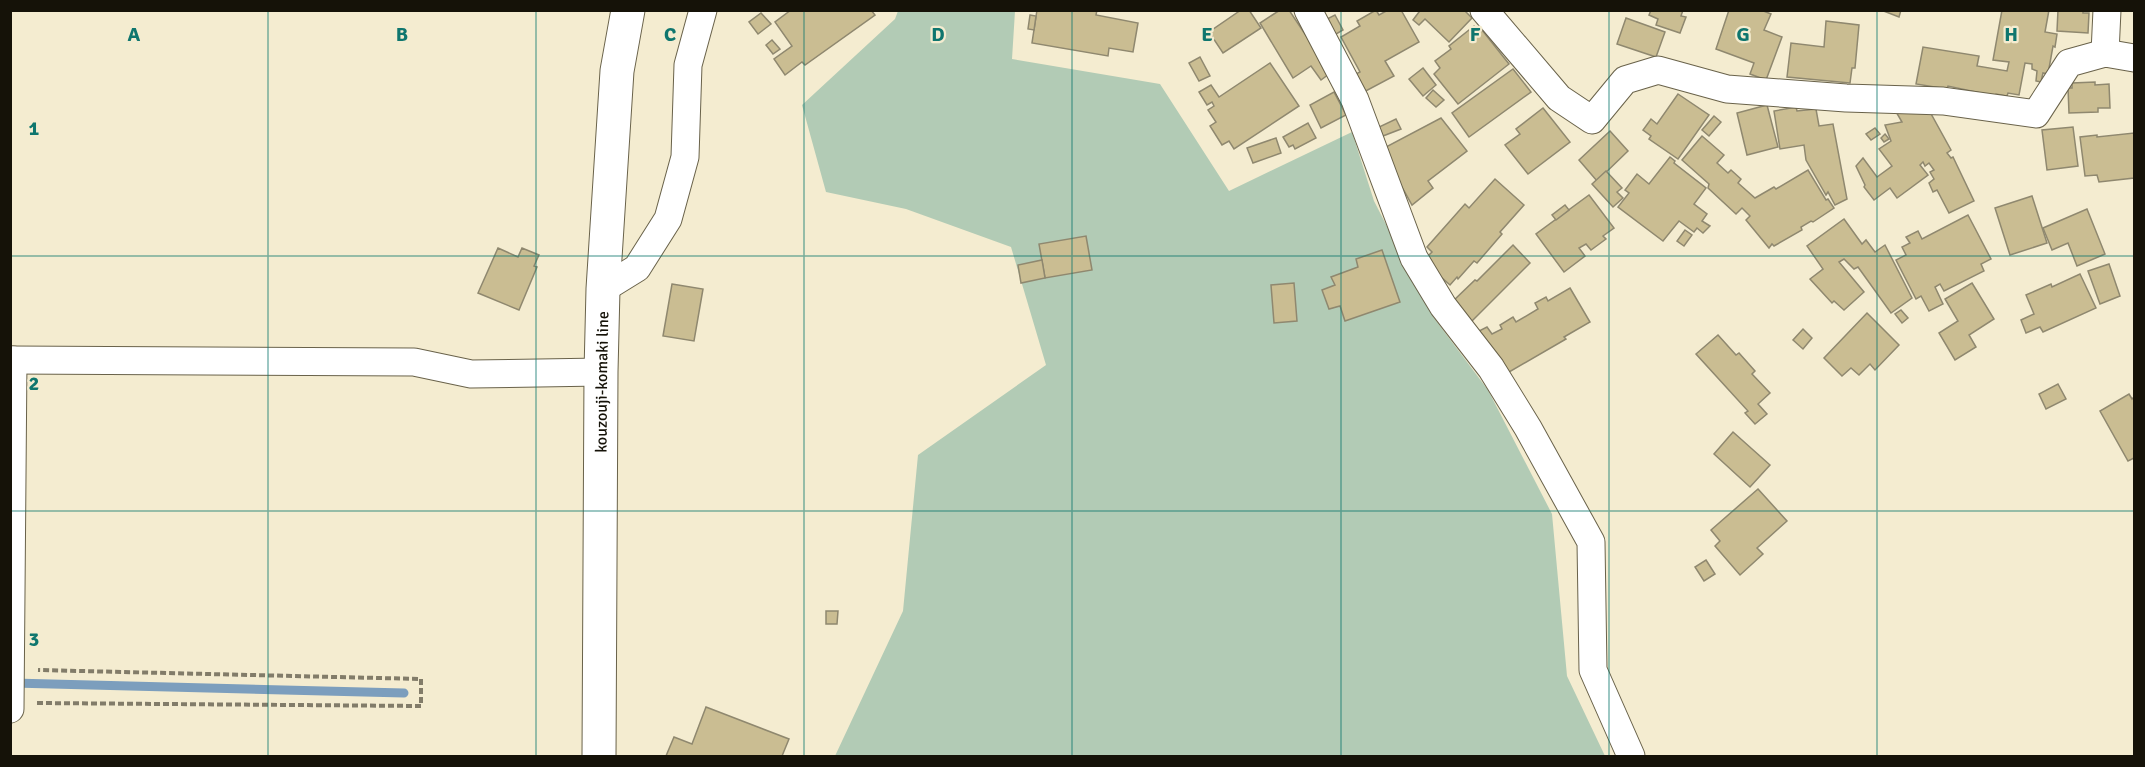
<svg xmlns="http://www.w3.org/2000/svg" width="2145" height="767" font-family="Signika,sans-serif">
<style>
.green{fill:#b2cbb5}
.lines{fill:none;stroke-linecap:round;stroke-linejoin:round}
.stream{stroke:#7c9ebd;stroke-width:9}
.building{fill:#cabd92;stroke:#8f886f;stroke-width:1.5}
.minor-casing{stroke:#69624a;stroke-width:29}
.secondary-casing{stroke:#69624a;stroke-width:35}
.path{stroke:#827c69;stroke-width:4;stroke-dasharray:6 3;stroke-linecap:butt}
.minor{stroke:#fff;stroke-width:27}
.secondary{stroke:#fff;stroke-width:33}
.grid{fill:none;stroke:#0f766e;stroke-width:1.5;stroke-opacity:0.55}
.labels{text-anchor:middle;stroke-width:4.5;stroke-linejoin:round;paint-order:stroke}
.street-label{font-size:16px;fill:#151208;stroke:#f4ecd0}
.grid-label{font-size:20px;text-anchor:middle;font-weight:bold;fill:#0f766e;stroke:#f4ecd0;stroke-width:4.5;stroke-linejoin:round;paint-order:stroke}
</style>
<rect width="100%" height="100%" fill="#f4ecd0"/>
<polygon class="green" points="898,11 1015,11 1012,59 1160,84 1229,191 1352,132 1374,201 1434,318 1488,390 1552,514 1567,676 1605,756 835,756 903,611 918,455 1046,365 1011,247 906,209 826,192 802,105 895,19"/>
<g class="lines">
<polyline class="stream" points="13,683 404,693"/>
</g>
<g class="building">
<polygon points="791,10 871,10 875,15 805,65 802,62 785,75 774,59 792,46 775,22"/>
<polygon points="1037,10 1097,10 1096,15 1138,23 1133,52 1109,48 1108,56 1032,43"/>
<polygon points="1241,10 1249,10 1261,28 1223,53 1209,32"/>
<polygon points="1280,10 1289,10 1321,58 1329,74 1321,80 1311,66 1293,78 1260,23"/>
<polygon points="1376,10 1379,15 1388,10 1401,10 1419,42 1385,61 1394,76 1362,93 1352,76 1360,72 1341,37 1360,26 1357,21"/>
<polygon points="1417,10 1464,10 1472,18 1449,42 1425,19 1419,25 1413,20 1419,12"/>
<polygon points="1651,10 1683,10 1681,16 1686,17 1680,33 1656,25 1658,19 1649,15"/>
<polygon points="1729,10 1761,10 1771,14 1764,30 1782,37 1766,80 1750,74 1754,63 1716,49"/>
<polygon points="1881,10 1901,10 1899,17"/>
<polygon points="2002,10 2049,10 2045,32 2057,34 2055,47 2053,46 2048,74 2043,73 2041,82 2036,81 2037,71 2032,69 2032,64 2025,63 2019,95 2008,93 2007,96 1996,94 1995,96 1948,86 1947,89 1916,84 1923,47 1979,56 1977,66 2007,71 2009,62 1993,60"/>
<polygon points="2058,10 2083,10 2083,13 2089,13 2088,33 2057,31"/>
<polygon points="761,13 771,24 758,34 749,22"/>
<polygon points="1030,15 1036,16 1034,30 1028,29"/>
<polygon points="1335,15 1343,30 1331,37 1323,21"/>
<polygon points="1626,18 1665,32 1656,57 1617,44"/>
<polygon points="1826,21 1859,25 1855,68 1852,68 1850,83 1787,77 1791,43 1824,47"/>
<polygon points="1474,26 1479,33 1482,30 1509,64 1458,104 1434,74 1440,68 1435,61 1451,49 1449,46"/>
<polygon points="772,40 780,49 773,54 766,45"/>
<polygon points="1200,57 1210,76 1199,81 1189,63"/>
<polygon points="1270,63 1299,106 1234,149 1229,141 1222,145 1210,126 1216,122 1208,110 1214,106 1212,102 1207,105 1199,92 1211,85 1219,97"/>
<polygon points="1423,68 1436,85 1423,96 1409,79"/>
<polygon points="1513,69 1531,92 1469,137 1452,113"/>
<polygon points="2095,82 2095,85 2109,84 2110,108 2098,108 2098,112 2069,113 2068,88 2072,88 2072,83"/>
<polygon points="1433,90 1444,100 1436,107 1426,98"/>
<polygon points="1334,92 1346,115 1321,128 1310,105"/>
<polygon points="1678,94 1709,115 1678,159 1649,139 1651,136 1643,130 1651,119 1657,124"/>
<polygon points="1767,105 1778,147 1747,155 1737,113"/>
<polygon points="1796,107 1797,111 1816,109 1819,126 1833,124 1847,199 1835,205 1828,192 1826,195 1806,160 1804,145 1780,149 1774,111"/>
<polygon points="1543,108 1570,142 1528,174 1505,145 1520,134 1516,129"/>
<polygon points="1895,110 1930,112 1951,150 1947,153 1951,158 1953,157 1974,201 1949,213 1937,190 1933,192 1929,183 1934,179 1930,172 1934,170 1929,163 1925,166 1923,162 1920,165 1928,175 1897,198 1890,188 1874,200 1864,187 1865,185 1856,166 1863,158 1877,177 1892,166 1879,149 1891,141 1885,125 1902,122"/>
<polygon points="1714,116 1721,122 1709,136 1702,130"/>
<polygon points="1441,118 1467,151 1428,181 1433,188 1412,205 1392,169 1384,148"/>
<polygon points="1396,119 1401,129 1383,136 1379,127"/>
<polygon points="1308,123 1316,138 1295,149 1293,145 1289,147 1283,137"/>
<polygon points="2073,127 2078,166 2047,170 2042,130"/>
<polygon points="1875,128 1880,134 1871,140 1866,134"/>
<polygon points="1610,131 1628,151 1597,181 1579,160"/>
<polygon points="2134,133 2134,178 2099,182 2097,175 2085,176 2080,137 2097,135 2097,137"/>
<polygon points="1885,134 1889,139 1884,142 1881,138"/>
<polygon points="1702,136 1724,155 1717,163 1728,173 1731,170 1741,179 1738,183 1755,198 1774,187 1776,189 1808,170 1826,200 1828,199 1834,208 1813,222 1811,221 1801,227 1802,230 1774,246 1772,244 1769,248 1746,220 1750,216 1742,208 1736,214 1708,188 1709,184 1682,160"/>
<polygon points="1276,138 1281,153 1253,163 1247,148"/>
<polygon points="1670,157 1675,161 1674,163 1706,188 1694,204 1707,214 1702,221 1710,226 1703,233 1697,228 1694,232 1679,221 1663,241 1618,207 1629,193 1625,190 1637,174 1649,184"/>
<polygon points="1606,171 1622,188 1617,192 1623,198 1613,207 1592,184"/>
<polygon points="1495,179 1524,205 1500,232 1502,234 1477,263 1474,261 1458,279 1457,277 1450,285 1423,261 1432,252 1427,247 1465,204 1469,208"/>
<polygon points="1589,195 1614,228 1603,236 1606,239 1591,250 1586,244 1579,248 1585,256 1564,272 1536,234"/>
<polygon points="2032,196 2047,243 2010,255 1995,208"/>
<polygon points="1565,205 1569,210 1556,220 1552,215"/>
<polygon points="2087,209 2105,254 2077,266 2068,243 2052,250 2043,228"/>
<polygon points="1968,215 1991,259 1981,264 1984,271 1944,291 1940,284 1935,287 1943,304 1929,311 1921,296 1916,299 1896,260 1906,255 1902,247 1910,243 1906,237 1918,231 1922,239"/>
<polygon points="1844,219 1862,244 1866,240 1875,252 1885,245 1912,298 1891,313 1858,267 1854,269 1844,259 1839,262 1864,292 1844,310 1834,301 1832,303 1810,279 1823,269 1807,246"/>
<polygon points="1685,230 1692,235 1684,246 1677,241"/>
<polygon points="1086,236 1092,270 1045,278 1039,244"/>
<polygon points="1513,245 1530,263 1471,322 1451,303 1475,280 1477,281"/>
<polygon points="498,248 518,257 522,248 539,255 534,266 537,267 519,310 478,293"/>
<polygon points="1382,250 1400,302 1345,321 1340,306 1329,309 1322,290 1335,285 1331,277 1358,267 1356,259"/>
<polygon points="1042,260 1045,278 1021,283 1018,265"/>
<polygon points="2109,264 2120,296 2100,304 2088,271"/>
<polygon points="2080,274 2096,308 2043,332 2040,327 2026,333 2021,320 2034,314 2026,295 2051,284 2052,287"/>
<polygon points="1294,283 1297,321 1274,323 1271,285"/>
<polygon points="1972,283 1994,319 1969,335 1976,347 1955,360 1939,333 1958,321 1945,299"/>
<polygon points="672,284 703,289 694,341 663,336"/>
<polygon points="1570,288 1590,322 1564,337 1566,339 1504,375 1479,331 1487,327 1492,334 1502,329 1500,325 1513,317 1516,322 1538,309 1535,303 1546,297 1548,301"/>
<polygon points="1901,310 1908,318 1902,323 1895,314"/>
<polygon points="1867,313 1899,345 1875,370 1870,364 1859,375 1851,368 1842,376 1824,358"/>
<polygon points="1803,329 1812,338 1803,349 1793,340"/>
<polygon points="1718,335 1736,355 1739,353 1755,371 1752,374 1770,393 1758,404 1767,414 1755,424 1745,413 1748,411 1696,354"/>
<polygon points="2058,384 2066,399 2046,409 2039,394"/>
<polygon points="2129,394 2132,399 2134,397 2134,458 2128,461 2100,411"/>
<polygon points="1733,432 1770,465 1750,487 1714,454"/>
<polygon points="1758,489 1787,521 1757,548 1763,554 1740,575 1715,546 1720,541 1711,530"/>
<polygon points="1706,560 1715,574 1704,581 1695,567"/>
<polygon points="826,611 838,611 837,624 826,624"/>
<polygon points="706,707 789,739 782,756 666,756 674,737 692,744"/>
</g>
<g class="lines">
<defs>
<g id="minor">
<polyline points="1308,10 1355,100 1414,258 1443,306 1491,368 1528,428 1591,542 1593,670 1631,756"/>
<polyline points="1484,10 1559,98 1592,120 1625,80 1658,70 1727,89 1846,98 1943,101 2036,114 2069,63 2105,53 2134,58"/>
<polyline points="2105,53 2107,10"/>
<polyline points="603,289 637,268 668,219 685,157 688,65 703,10"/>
<polyline points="10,360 414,362 471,374 601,372"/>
<polyline points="10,709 13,360"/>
</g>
<g id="secondary">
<path id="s1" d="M599 756 601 372 603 289 617 71 628 10"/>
</g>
</defs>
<use href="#minor" class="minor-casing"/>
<use href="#secondary" class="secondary-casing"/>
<polyline class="path" points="37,703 421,706 421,679 38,670"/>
<use href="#minor" class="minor"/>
<use href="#secondary" class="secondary"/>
</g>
<path class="grid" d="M268 10V756M536 10V756M804 10V756M1072 10V756M1341 10V756M1609 10V756M1877 10V756M10 256H2134M10 511H2134"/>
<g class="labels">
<g class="street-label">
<text dy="6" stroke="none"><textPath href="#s1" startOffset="374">kouzouji-komaki line</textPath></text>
</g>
</g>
<g class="grid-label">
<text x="134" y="41">A</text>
<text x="402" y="41">B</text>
<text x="670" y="41">C</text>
<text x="938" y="41">D</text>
<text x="1207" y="41">E</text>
<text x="1475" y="41">F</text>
<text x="1743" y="41">G</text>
<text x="2011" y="41">H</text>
<text x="34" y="135">1</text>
<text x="34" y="390">2</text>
<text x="34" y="646">3</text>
</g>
<rect width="2145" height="767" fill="none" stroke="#151208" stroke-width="24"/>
</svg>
